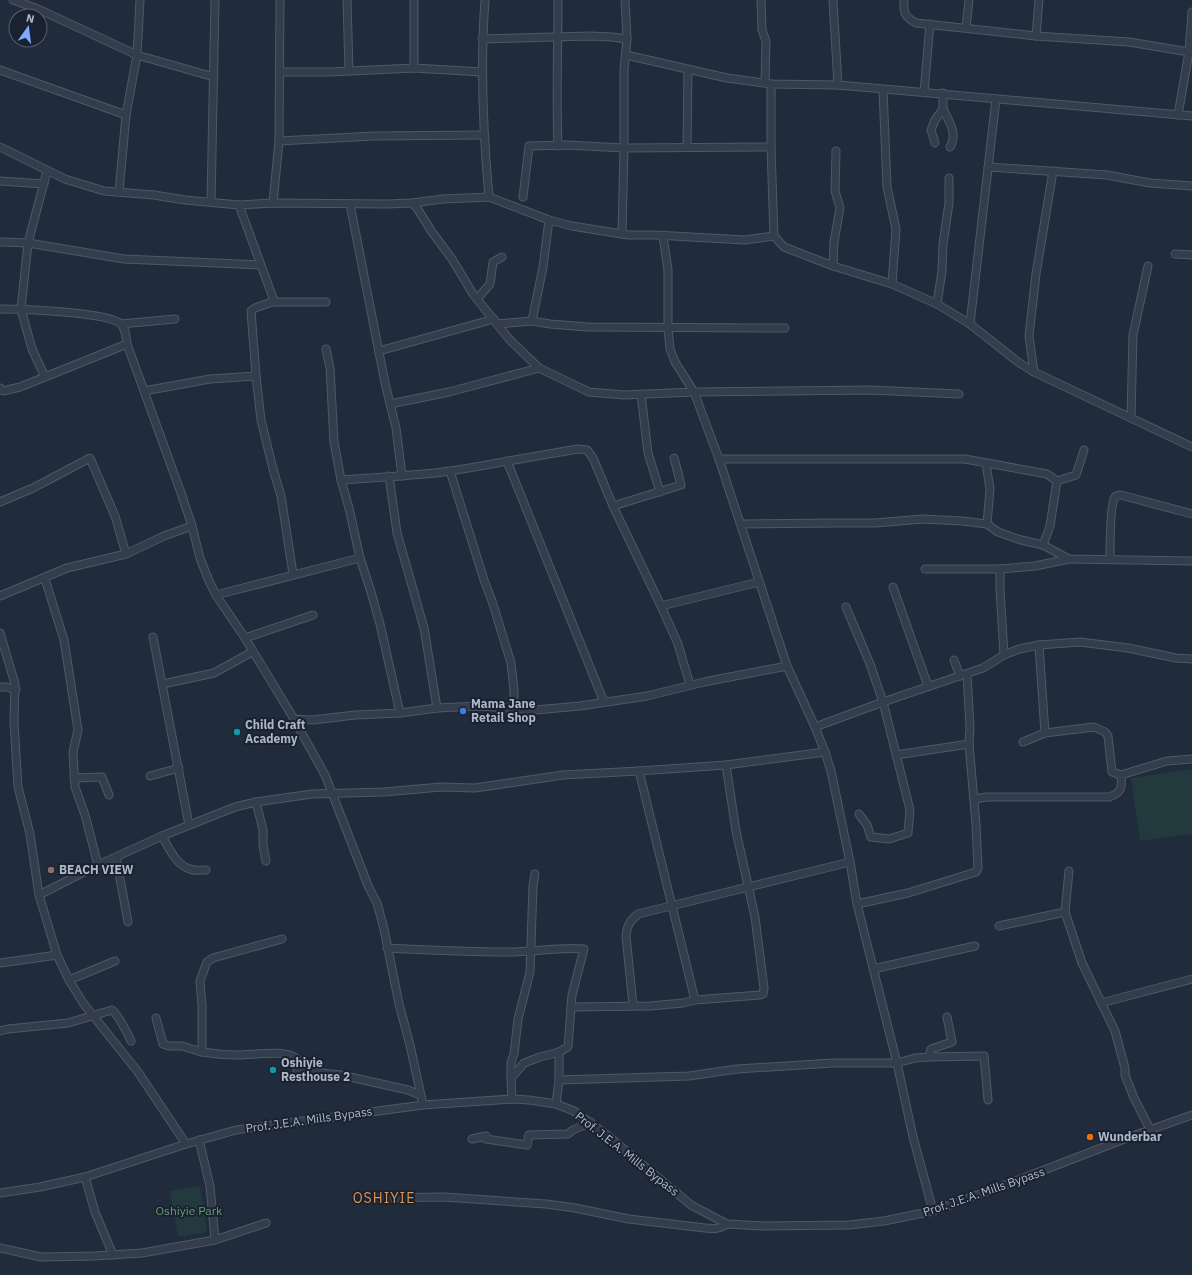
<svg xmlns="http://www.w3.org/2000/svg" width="1192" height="1275" font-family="'IBM Plex Sans',sans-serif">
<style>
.green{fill:#22393d}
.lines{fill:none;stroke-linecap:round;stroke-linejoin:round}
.minor-casing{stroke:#4f5867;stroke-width:9}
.minor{stroke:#343d4c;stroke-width:7}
.shop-dot{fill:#3f7fe0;stroke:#1a2230;stroke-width:1.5}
.culture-dot{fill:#0f9aa8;stroke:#1a2230;stroke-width:1.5}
.education-dot{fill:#8d6e63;stroke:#1a2230;stroke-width:1.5}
.food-dot{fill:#e8710a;stroke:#1a2230;stroke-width:1.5}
.labels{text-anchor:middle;stroke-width:4;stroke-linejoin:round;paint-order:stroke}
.poi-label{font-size:12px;font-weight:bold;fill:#afb8c8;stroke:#1a2230;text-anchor:start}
.street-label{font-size:12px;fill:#afb8c8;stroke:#1a2230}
.park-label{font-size:12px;fill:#649b73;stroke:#1a2230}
.quarter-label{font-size:14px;letter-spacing:1px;fill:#db9457;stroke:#1a2230}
</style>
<rect width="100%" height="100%" fill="#202b3c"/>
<g class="green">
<polygon points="1192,769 1192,834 1140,841 1131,778"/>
<polygon points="200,1186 207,1232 178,1237 170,1191"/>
</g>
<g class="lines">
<defs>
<g id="minor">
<polyline points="13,0 38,9 137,55 214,77"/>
<polyline points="347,0 349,70"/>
<polyline points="414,0 414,68"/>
<path d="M485 0C480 66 483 132 489 197"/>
<polyline points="761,0 762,30 766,41 765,83"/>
<polyline points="833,0 838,85"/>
<path d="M904 0C903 13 905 17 916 23L1036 36 1129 42 1189 52"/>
<polyline points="966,28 969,0"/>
<polyline points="1036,36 1039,0"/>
<polyline points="482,39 591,36 612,37 627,39"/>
<polyline points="626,55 727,78 771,84 838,85 1192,116"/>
<polyline points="0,70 126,115"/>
<polyline points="279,72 329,72 414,68 482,72"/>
<polyline points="771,84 771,147 774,236 784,247 833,266 892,284 937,304 970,324 1018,362 1034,372 1192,447"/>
<polyline points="883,90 887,187 896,229 892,284"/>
<polyline points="924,92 930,24"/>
<path d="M943 109C949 122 958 133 950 147"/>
<polyline points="1178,115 1189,52 1192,12"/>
<polyline points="279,141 374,136 483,135"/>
<polyline points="935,143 931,130 935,120 943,109 943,93"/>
<path d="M558 146C556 97 558 49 558 0"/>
<polyline points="0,147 65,179 104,191 154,195 185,200 239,205 273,203 387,204 412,203 443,199 489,197 549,220 572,226 628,235 655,235 745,240 774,236"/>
<polyline points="687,147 688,69"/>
<polyline points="988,167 1107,175 1150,183 1192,186"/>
<polyline points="0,181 44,184"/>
<polyline points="119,192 126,115 137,55 140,0"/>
<polyline points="523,197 529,146 566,145 624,148 771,147"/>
<polyline points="211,202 215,0"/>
<polyline points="273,203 279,141 280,0"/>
<polyline points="412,203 417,208 432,232 452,259 473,294 509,339 539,368 589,392 624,395 694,392 870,390 959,394"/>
<polyline points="350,204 385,383 396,428 402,476"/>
<polyline points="239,205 273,298 272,302 255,308 251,311 256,376 261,420 273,469 281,496 293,574"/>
<polyline points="549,220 543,267 532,321 550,324 587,327 785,328"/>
<polyline points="622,234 624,148 624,70 627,39 625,0"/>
<polyline points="663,236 668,270 668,328 670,349 675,362 694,392 719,459 787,666 815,727 825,752 831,771 850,862 857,904 897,1063 913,1137 933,1211"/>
<polyline points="0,242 28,243 124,259 260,265"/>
<polyline points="1175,254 1192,255"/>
<polyline points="833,266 834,242 840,208 835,191 836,151"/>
<polyline points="477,299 490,284 493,262 502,257"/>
<polyline points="272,302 326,302"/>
<polyline points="937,304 942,271 943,244 949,203 949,178"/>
<path d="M0 309C20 309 109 312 121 324 126 329 126 337 127 344L181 493 192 526 200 558 209 581 216 595 245 638 294 719 325 775 369 888 377 903 384 929 399 1004 410 1045 423 1105"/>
<polyline points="121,324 175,319"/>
<polyline points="497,324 532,321"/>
<polyline points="970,324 996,99"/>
<polyline points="326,349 330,368 334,442 341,480 349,508 360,558 371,592 380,624 400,713"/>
<polyline points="379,351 494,319"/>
<polyline points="1034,372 1029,336 1036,274 1053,171"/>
<polyline points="45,377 32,349 21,309 28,243 47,171"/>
<polyline points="0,388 3,391 20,387 127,344"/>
<polyline points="144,391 210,379 256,376"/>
<polyline points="641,394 648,453 660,492"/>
<polyline points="390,404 449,392 539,368"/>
<polyline points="1131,417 1133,335 1148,266"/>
<polyline points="719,459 965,459 1047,474 1057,481 1050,526 1043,545"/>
<polyline points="507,461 604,702"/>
<polyline points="986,464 990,489 987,524"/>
<polyline points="450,471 484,580 492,601 511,663 514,690 514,709"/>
<polyline points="389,476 397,533 424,628 437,708"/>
<path d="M341 480C378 477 415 476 451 471 493 464 535 456 578 449L587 450 593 458 613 506 661 606 678 644 690 685"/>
<polyline points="1057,481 1076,475 1084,450"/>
<polyline points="0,502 33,488 90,458 115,516 126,554"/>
<polyline points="613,506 681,485 674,458"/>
<polyline points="741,524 836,523 875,523 923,519 962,521 987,524 998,532 1021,540 1043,545 1069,559 1192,561"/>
<path d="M1110 559C1110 549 1110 504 1115 497 1117 495 1118 495 1121 495L1192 514"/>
<polyline points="925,569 1000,569 1035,566 1069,559"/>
<polyline points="1000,569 1000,590 1004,655"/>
<polyline points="45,579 64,640 78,730 73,752 75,787 85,815 98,865"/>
<polyline points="893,587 928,686"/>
<polyline points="216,595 360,558"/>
<polyline points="0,596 67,568 126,554 164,536 192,526"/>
<polyline points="661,606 759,582"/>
<polyline points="846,607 870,664 883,702 910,810 908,833 889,839 871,837 867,825 859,814"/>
<polyline points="0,633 15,684 14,721 18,787 30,834 39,895 57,955 69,980 83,1003 138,1072 186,1144"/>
<polyline points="153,637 189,825"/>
<polyline points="245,638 313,615"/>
<polyline points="1039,645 1045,733"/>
<polyline points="954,660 960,676"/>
<polyline points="163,684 214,673 252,652"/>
<polyline points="0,687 7,687 16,690"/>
<polyline points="294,719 313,720 355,715 400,713 437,708 479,706 535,710 580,706 647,696 704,682 787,666"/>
<polyline points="815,727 883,702 983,668 1004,655 1019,649 1039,645 1080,642 1128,648 1176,658 1192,659"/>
<polyline points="1023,742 1045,733 1094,727 1105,732 1108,736 1112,772 1121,775 1167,761 1192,759"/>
<polyline points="896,755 969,744"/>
<polyline points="639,771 695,1000"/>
<polyline points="150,776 179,768"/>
<polyline points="74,778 102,777 109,795"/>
<path d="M974 799 987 797H1109C1122 793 1122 787 1121 775"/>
<polyline points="256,802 263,830 263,845 266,861"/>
<path d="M162 836C169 848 176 865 190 869 195 871 201 870 206 870"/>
<polyline points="116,857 128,922"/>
<polyline points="1069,871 1065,912 1082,963 1115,1031 1125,1068 1125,1075 1134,1098 1150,1129"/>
<polyline points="39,895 98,865 162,836 235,807 256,802 312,794 384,792 441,787 475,788 563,775 639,771 726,765 825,752"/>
<polyline points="857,904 908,893 976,872 978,868 976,824 969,744 970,728 967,674"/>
<polyline points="999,926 1065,912"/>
<path d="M387 948C427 950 467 952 508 952 534 952 558 947 584 949L572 995 568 1047 559 1052V1080L556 1104"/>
<polyline points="0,963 57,955"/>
<polyline points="873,969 975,946"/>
<polyline points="69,980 115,961"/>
<polyline points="1101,1003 1192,979"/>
<path d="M633 1005 626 936C627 925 630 921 638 914L850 862"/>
<polyline points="571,1007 650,1006 683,1003 695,1000 760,995 763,994 764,988 755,917 736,831 726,765"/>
<polyline points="156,1018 163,1044 169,1046 182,1046 202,1052 202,1006 200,981 207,962 213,958 282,939"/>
<path d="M0 1031 8 1029 68 1023 112 1010C117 1013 128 1034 131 1041"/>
<path d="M202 1052C214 1054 227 1055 239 1055 254 1055 286 1049 297 1059V1071L301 1073 312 1072 341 1075 408 1090 420 1095"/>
<polyline points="929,1057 931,1049 952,1042 947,1017"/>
<polyline points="511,1078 511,1062 514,1054 518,1019 530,972 533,886 535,874"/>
<polyline points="559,1080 689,1076 737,1069 833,1063 897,1063 915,1058 929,1057 984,1056 988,1100"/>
<polyline points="512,1099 511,1078 524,1063 540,1057 559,1052"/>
<polyline points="472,1139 486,1136 486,1139 527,1145 529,1135 568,1134 573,1130 591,1122"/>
<polyline points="199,1140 210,1186 215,1240"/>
<polyline points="85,1177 95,1212 113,1255"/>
<polyline points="0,1193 40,1187 85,1177 186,1144 236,1130 423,1105 512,1099 529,1100 556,1104 574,1111 608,1136 691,1205 727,1224 763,1226 849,1225 884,1221 933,1211 1000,1187 1127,1138 1192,1115"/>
<path d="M364 1198 444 1197 546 1204 575 1208 629 1219 705 1228C714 1229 720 1229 727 1224"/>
<polyline points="0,1248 41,1257 94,1256 142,1253 215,1240 266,1223"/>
</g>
</defs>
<use href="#minor" class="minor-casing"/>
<use href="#minor" class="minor"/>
</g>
<circle class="shop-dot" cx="463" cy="711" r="4"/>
<g class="culture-dot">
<circle cx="237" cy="732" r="4"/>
<circle cx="273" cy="1070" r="4"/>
</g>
<circle class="education-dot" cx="51" cy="870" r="4"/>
<circle class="food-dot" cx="1090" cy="1137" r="4"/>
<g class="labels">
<g class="poi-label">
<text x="471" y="708">Mama Jane<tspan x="471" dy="14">Retail Shop</tspan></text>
<text x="245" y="729">Child Craft<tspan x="245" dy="14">Academy</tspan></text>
<text x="59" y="874">BEACH VIEW</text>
<text x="281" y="1067">Oshiyie<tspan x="281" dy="14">Resthouse 2</tspan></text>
<text x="1098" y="1141">Wunderbar</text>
</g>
<g class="street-label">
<text transform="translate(309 1120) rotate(-8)" y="4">Prof. J.E.A. Mills Bypass</text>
<text transform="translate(627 1154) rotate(38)" y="4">Prof. J.E.A. Mills Bypass</text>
<text transform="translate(984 1192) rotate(-19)" y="4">Prof. J.E.A. Mills Bypass</text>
</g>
<g class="park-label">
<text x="189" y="1215">Oshiyie Park</text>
</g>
<g class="quarter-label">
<text x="384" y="1203">OSHIYIE</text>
</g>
</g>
<g transform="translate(28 28) rotate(14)"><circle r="19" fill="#1a2230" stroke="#565e6d"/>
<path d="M0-3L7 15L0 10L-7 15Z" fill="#7dabff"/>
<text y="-6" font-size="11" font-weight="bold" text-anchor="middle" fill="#afb8c8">N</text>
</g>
</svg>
